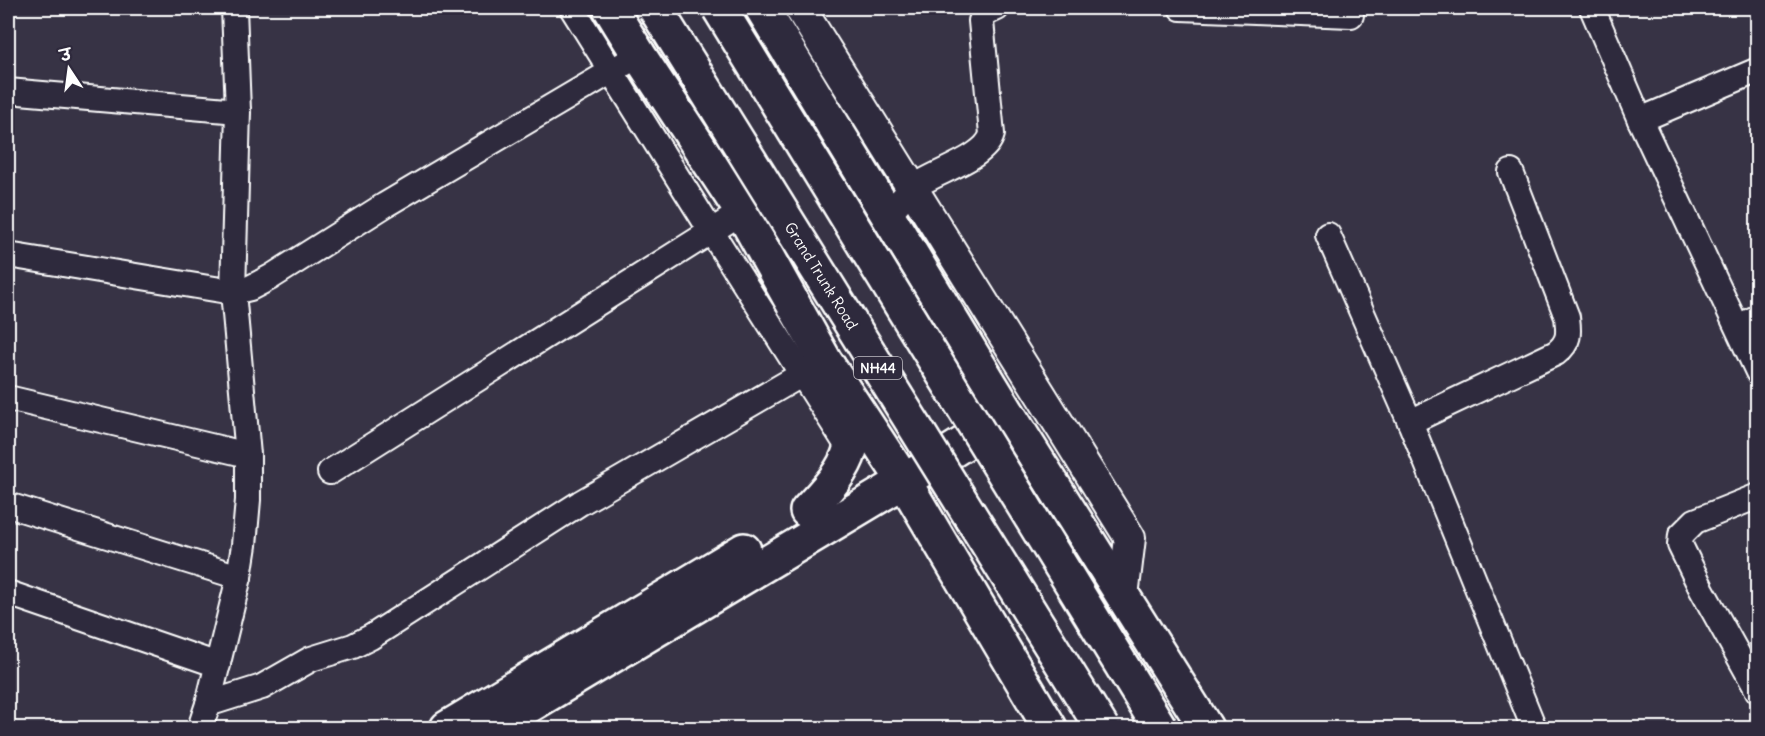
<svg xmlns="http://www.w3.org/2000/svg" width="1765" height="736" font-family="Delius,'Playpen Sans Deva',sans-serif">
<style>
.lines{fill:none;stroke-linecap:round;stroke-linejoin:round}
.minor-casing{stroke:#fff;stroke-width:28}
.tertiary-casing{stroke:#fff;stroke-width:34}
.secondary-casing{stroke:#fff;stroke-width:38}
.trunk-casing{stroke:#fff;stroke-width:38}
.minor{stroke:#2f2a3d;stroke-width:24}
.tertiary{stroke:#2f2a3d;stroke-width:30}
.secondary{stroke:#2f2a3d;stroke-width:33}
.trunk{stroke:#2f2a3d;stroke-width:33}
.motorway-bridge-casing{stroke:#fff;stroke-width:38;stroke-linecap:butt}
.motorway-bridge{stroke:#2f2a3d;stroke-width:33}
.labels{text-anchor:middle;stroke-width:4.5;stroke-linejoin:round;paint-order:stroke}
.shield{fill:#2f2a3d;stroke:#c1bfc5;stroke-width:1.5}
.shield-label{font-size:14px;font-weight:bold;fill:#fff}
.street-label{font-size:15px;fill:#fff;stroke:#2f2a3d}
</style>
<rect width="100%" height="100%" fill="#373345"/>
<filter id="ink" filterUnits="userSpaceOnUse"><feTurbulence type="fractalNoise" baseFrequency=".0167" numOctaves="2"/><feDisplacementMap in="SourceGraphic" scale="12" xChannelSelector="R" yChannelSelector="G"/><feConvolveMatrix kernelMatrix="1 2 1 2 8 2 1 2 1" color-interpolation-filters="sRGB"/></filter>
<g filter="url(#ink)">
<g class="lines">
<defs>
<g id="minor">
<polyline points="572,8 711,231 850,450"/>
<polyline points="1181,8 1351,15"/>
<polyline points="1592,8 1640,120 1758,372"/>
<polyline points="8,91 238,111"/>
<polyline points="1640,120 1758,70"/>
<path d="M888 215C896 206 904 195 913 188 933 172 986 159 992 134L981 21 984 14 997 8"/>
<polyline points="1328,235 1410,422 1534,728"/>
<polyline points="8,255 233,292 250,288 271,277 385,205 639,55"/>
<polyline points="1738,327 1758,317"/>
<polyline points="8,398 248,455"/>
<path d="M1410 422 1556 353C1570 342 1569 333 1567 317L1511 172"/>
<polyline points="330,472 742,212"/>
<polyline points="1758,496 1695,521 1681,535 1680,545 1702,590 1758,691"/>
<polyline points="8,505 239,577"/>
<polyline points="8,593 218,665"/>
<polyline points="208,704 262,687 311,659 353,646 371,637 580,503 825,361"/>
<polyline points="200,728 208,704 239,577 244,545 248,500 248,455 233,292 238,111 234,8"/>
</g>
<polyline id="tertiary" points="800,8 1130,538 1123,596"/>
<g id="secondary">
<polyline points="447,728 744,550"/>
<polyline points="492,728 904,481 1009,415"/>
</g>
<g id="trunk">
<polyline points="610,8 639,55 742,212 825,361 904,481 1050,728"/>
<polyline points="762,8 1009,415 1206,728"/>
<path d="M807 511C823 493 843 474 850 450 855 436 852 418 852 403"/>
</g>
</defs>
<use href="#minor" class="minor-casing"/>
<use href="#tertiary" class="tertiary-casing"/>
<use href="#secondary" class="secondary-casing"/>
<use href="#trunk" class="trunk-casing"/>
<use href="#minor" class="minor"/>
<use href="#tertiary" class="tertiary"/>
<use href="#secondary" class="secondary"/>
<use href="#trunk" class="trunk"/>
<defs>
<g id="motorway-bridge">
<polyline points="655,8 1102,728"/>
<polyline points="719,8 1160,728"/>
</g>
</defs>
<use href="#motorway-bridge" class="motorway-bridge-casing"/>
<use href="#motorway-bridge" class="motorway-bridge"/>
</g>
</g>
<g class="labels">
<rect class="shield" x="854" y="357" width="48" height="22" rx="4.5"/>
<g class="shield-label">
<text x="878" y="373">NH44</text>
</g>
<g class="street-label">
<text transform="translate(821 276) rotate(58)" y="5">Grand Trunk Road</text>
</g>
</g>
<rect width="1765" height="736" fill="none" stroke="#2f2a3d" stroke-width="30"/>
<rect x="15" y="15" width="1735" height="706" fill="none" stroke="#fff" stroke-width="2" filter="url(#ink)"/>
<g transform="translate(69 69) rotate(347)" stroke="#2f2a3d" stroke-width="4.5" paint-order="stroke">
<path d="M0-4.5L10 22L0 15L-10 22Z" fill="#ffffff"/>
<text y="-9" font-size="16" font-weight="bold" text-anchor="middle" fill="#ffffff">उ</text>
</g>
</svg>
